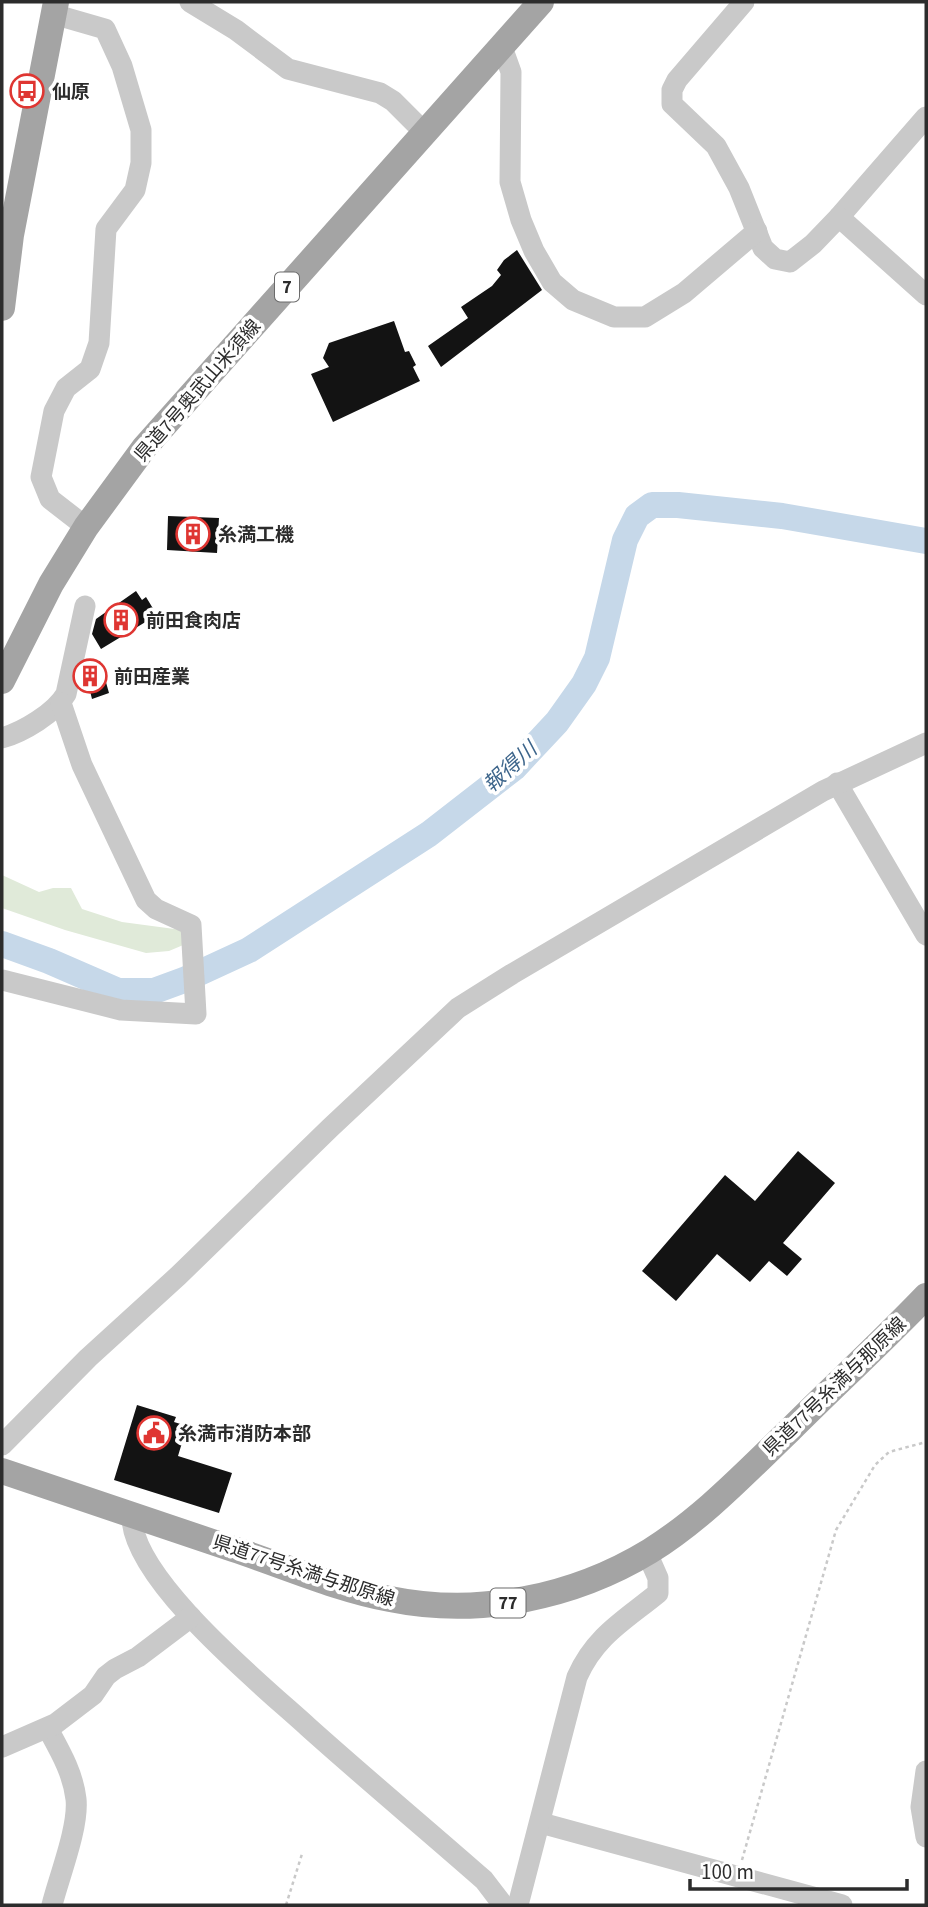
<svg xmlns="http://www.w3.org/2000/svg" width="928" height="1907" font-family="'Source Sans 3','Noto Sans JP',sans-serif">
<style>
.green{fill:#e0ead9}
.lines{fill:none;stroke-linecap:round;stroke-linejoin:round}
.river{stroke:#c6d8e9;stroke-width:26}
.building{fill:#131313}
.path{stroke:#c9c9c9;stroke-width:2.5;stroke-dasharray:3.5 3.5;stroke-linecap:butt}
.minor{stroke:#c9c9c9;stroke-width:21}
.major{stroke:#a4a4a4;stroke-width:26}
.labels{text-anchor:middle;stroke-width:7;stroke-linejoin:round;paint-order:stroke}
.shield{fill:#fff;stroke:#6b6b6b;stroke-width:2}
.shield-label{font-size:18px;font-weight:bold;fill:#2c2c2c}
.poi-label{font-size:19px;font-weight:bold;fill:#2c2c2c;stroke:#fff;text-anchor:start}
.street-label{font-size:19px;fill:#2c2c2c;stroke:#fff}
.water-label{font-size:21px;font-style:italic;fill:#3d658b;stroke:#fff}
</style>
<rect width="100%" height="100%" fill="#fff"/>
<polygon class="green" points="2,875 39,892 53,888 71,888 82,909 122,922 182,930 188,943 169,951 146,953 65,930 2,908"/>
<g class="lines">
<polyline class="river" points="2,944 49,961 118,991 154,991 184,980 249,950 429,834 514,768 557,722 584,684 597,658 625,540 637,516 652,505 678,505 782,516 926,541"/>
</g>
<g class="building">
<polygon points="517,250 542,290 441,367 428,346 468,318 461,307 492,286 501,275 497,270 504,260"/>
<polygon points="394,321 405,352 409,351 416,365 413,367 420,381 333,422 311,374 329,367 323,358 329,343"/>
<polygon points="168,516 219,518 217,553 167,550"/>
<polygon points="136,591 142,600 146,597 157,615 101,649 92,634 96,619"/>
<polygon points="100,661 109,693 92,699 88,683 81,685 86,665"/>
<polygon points="798,1151 835,1183 783,1243 802,1259 787,1276 769,1261 750,1282 717,1254 676,1301 642,1271 725,1175 755,1201"/>
<polygon points="137,1405 176,1417 174,1422 187,1426 178,1456 232,1473 219,1513 114,1480"/>
</g>
<g class="lines">
<g class="path">
<polyline points="742,1860 836,1530 875,1465 889,1452 926,1442"/>
<polyline points="286,1905 302,1854"/>
</g>
<g class="minor">
<polyline points="190,2 236,30 288,69 380,93 393,101 425,133"/>
<polyline points="744,2 677,80 672,90 672,104 716,146 739,188 763,248 775,259 790,262 813,244 839,217 926,117"/>
<polyline points="53,14 105,29 122,66 141,130 141,163 135,190 106,229 99,343 90,369 66,388 54,411 41,477 50,499 86,527"/>
<polyline points="502,47 511,72 510,182 521,220 534,251 552,282 573,300 614,317 645,317 684,293 757,231"/>
<polyline points="839,217 926,295"/>
<path d="M2 738C23 732 55 713 66 694L85 606"/>
<polyline points="837,783 926,935"/>
<polyline points="2,980 121,1010 196,1014 191,925 156,909 146,900 82,765 61,703"/>
<polyline points="2,1445 88,1358 178,1276 330,1128 458,1008 512,974 823,791 926,743"/>
<path d="M132 1515C129 1577 263 1686 308 1727 366 1779 426 1829 484 1880L503 1905"/>
<path d="M48 1729C60 1751 73 1773 76 1799 79 1827 59 1877 52 1905"/>
<polyline points="2,1747 55,1724 93,1695 106,1676 115,1669 138,1657 191,1617"/>
<polyline points="926,1771 921,1807 926,1837"/>
<polyline points="541,1823 842,1905"/>
<path d="M518 1905 577 1677C595 1636 625 1620 658 1593V1578L647 1553"/>
</g>
<g class="major">
<polyline points="2,308 11,235 56,2"/>
<polyline points="2,681 51,584 86,527 144,448 541,2"/>
<path d="M2 1471C79 1497 156 1523 233 1549 285 1566 336 1589 390 1599 478 1617 573 1598 650 1551 703 1518 745 1473 790 1430 835 1385 882 1342 926 1296"/>
</g>
</g>
<defs>
<symbol id="bus-ring" viewBox="-11 -11 22 22"><circle r="9.5" fill="#fff" stroke="#df3632" stroke-width="1.5"/><path d="M-5-6H5V4H4V6H2V4H-2V6H-4V4H-5ZM-3.5-4V0h7V-4ZM-3.5 1.2v1.5H-2V1.2ZM2 1.2v1.5H3.5V1.2Z" fill="#df3632"/></symbol>
<symbol id="building-ring" viewBox="-11 -11 22 22"><circle r="9.5" fill="#fff" stroke="#df3632" stroke-width="1.5"/><path d="M-4-6H4V6H1V3H-1V6H-4ZM-2.5-4.3h1.7v1.8h-1.7ZM.8-4.3h1.7v1.8H.8ZM-2.5-1h1.7V.8h-1.7ZM.8-1h1.7V.8H.8Z" fill="#df3632"/></symbol>
<symbol id="civic-ring" viewBox="-11 -11 22 22"><circle r="9.5" fill="#fff" stroke="#df3632" stroke-width="1.5"/><path d="M-.6-6.5H3V-4.5H.6V-3L4-1V1h2V6H-6V1h2V-1L-.6-3ZM-1.2 2.5V6h2.4V2.5Z" fill="#df3632"/></symbol>
</defs>
<g fill-rule="evenodd">
<use href="#bus-ring" x="8" y="72" width="38" height="38"/>
<use href="#building-ring" x="174" y="515" width="38" height="38"/>
<use href="#building-ring" x="102" y="601" width="38" height="38"/>
<use href="#building-ring" x="71" y="657" width="38" height="38"/>
<use href="#civic-ring" x="135" y="1414" width="38" height="38"/>
</g>
<g class="labels">
<g class="shield">
<rect x="275" y="272.5" width="24" height="29" rx="5"/>
<rect x="490.5" y="1588.5" width="35" height="29" rx="5"/>
</g>
<g class="shield-label">
<text x="287" y="293">7</text>
<text x="508" y="1609">77</text>
</g>
<g class="poi-label">
<text x="52" y="98">仙原</text>
<text x="218" y="541">糸満工機</text>
<text x="146" y="627">前田食肉店</text>
<text x="114" y="683">前田産業</text>
<text x="178" y="1440">糸満市消防本部</text>
</g>
<g class="street-label">
<text transform="translate(197 390) rotate(-49)" y="7">県道7号奥武山米須線</text>
<text transform="translate(834 1386) rotate(-44)" y="7">県道77号糸満与那原線</text>
<text transform="translate(304 1570) rotate(18)" y="7">県道77号糸満与那原線</text>
</g>
<g class="water-label">
<text transform="translate(510 767) rotate(-42)" y="7">報得川</text>
</g>
</g>
<rect width="928" height="1907" fill="none" stroke="#2c2c2c" stroke-width="7"/>
<path d="M690 1879v10h217v-10" fill="none" stroke="#2c2c2c" stroke-width="3.5"/>
<text x="701" y="1879" font-size="21" fill="#2c2c2c" stroke="#ffffff" stroke-width="5" paint-order="stroke">100 m</text>
</svg>
